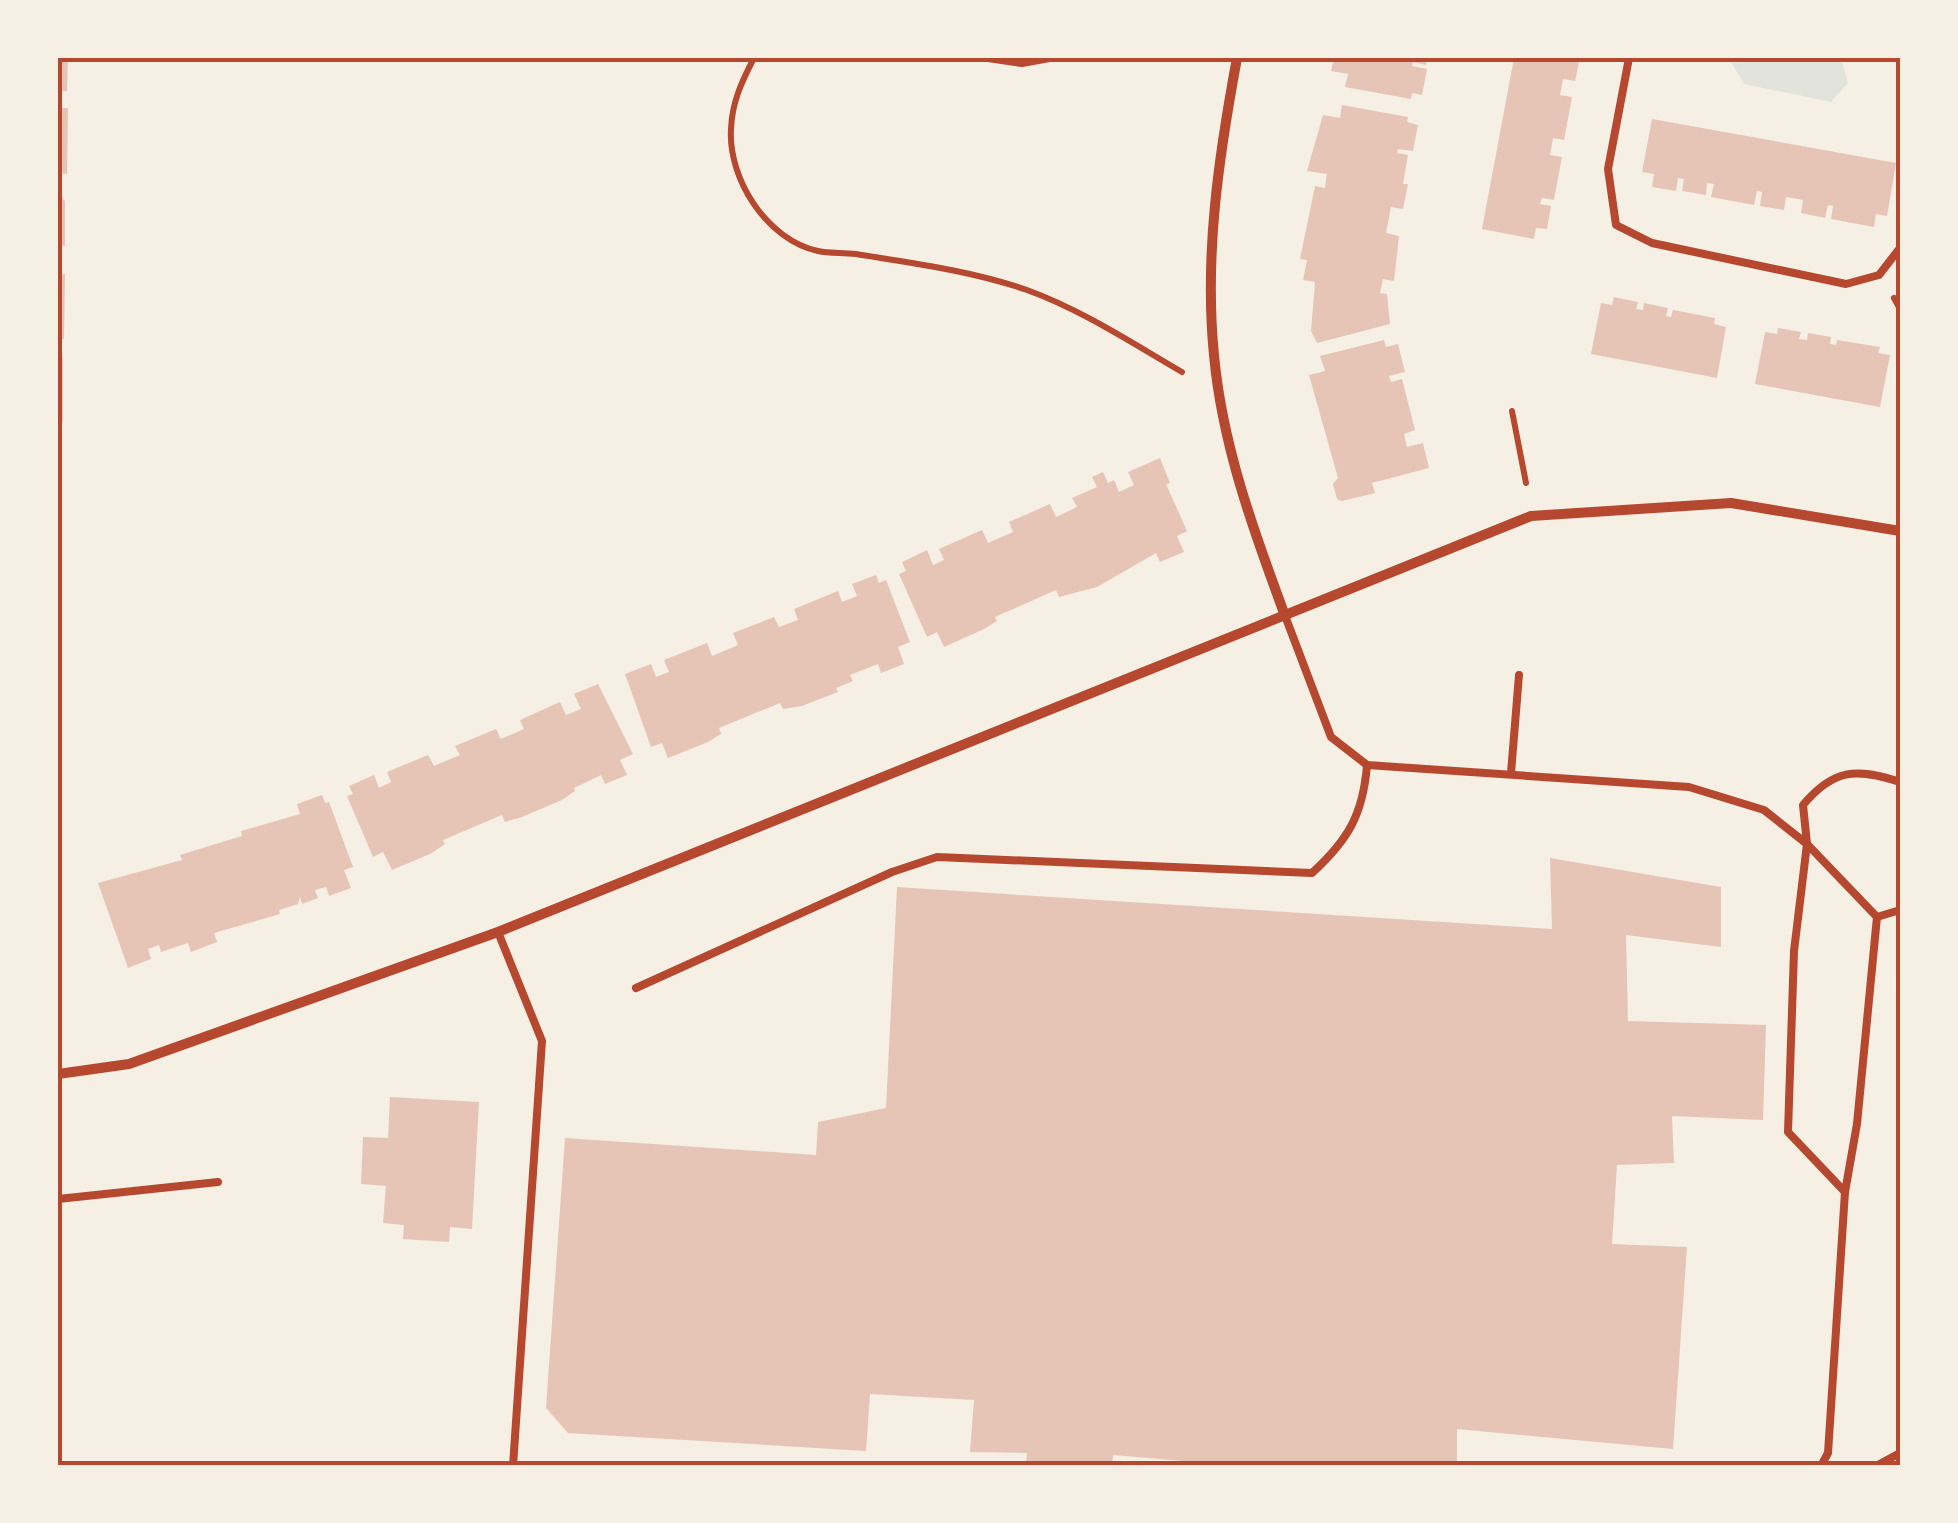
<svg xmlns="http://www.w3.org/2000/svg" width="1958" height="1523" font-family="'PT Sans',sans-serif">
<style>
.green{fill:#e2e4dc}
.building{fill:#e6c5b7}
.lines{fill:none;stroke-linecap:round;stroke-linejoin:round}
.path{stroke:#b5482f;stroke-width:6}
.service{stroke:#b5482f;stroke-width:8}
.minor{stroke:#b5482f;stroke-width:10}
.neatline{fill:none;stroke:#b5482f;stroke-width:4}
</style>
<rect width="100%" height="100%" fill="#f6efe4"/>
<polygon class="green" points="1841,58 1848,83 1831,102 1744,84 1729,59"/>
<g class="building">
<polygon points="58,58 68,58 67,91 58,91"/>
<polygon points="1334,58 1427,58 1426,65 1413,62 1412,66 1427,69 1422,95 1412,93 1411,99 1345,87 1348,74 1331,71"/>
<polygon points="1514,58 1580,58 1575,81 1563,79 1560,95 1572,97 1564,140 1553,138 1550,155 1562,157 1554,200 1542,198 1540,204 1551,206 1547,229 1536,228 1534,239 1482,229"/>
<polygon points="1342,105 1408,117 1407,122 1418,125 1413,151 1398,149 1397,153 1408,155 1403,184 1408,184 1403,209 1391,207 1386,233 1399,236 1394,281 1383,279 1380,293 1387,294 1390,324 1317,343 1311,331 1315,282 1303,280 1307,260 1300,259 1315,186 1325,188 1327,174 1307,171 1323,115 1340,118"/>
<polygon points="58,108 68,108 67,174 58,173"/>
<polygon points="1652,119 1896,163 1887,216 1876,214 1874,227 1831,219 1833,206 1828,205 1825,218 1801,213 1803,200 1786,197 1784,210 1760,206 1762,192 1757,191 1754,205 1711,197 1714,184 1707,183 1706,195 1682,191 1684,179 1678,178 1676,191 1652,187 1654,174 1642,172"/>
<polygon points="58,192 65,201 65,246 58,245"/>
<polygon points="58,274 65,274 64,339 58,339"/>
<polygon points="1614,297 1638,302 1636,309 1643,310 1644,303 1668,308 1666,316 1671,317 1673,310 1715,318 1714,324 1726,327 1717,378 1591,354 1601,303 1612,305"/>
<polygon points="1778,328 1801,332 1799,339 1807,340 1808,333 1831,337 1830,344 1836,345 1837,340 1880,347 1878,353 1890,355 1880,407 1755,384 1765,332 1777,334"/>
<polygon points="1384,340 1386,347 1398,344 1405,372 1389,376 1391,382 1402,379 1415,430 1404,434 1407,447 1423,443 1429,468 1372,483 1375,493 1342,501 1337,499 1333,484 1338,478 1309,375 1325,371 1320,356"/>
<rect x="58" y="357" width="5" height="65"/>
<polygon points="1160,458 1170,483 1166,484 1187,531 1177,536 1184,552 1160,562 1156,553 1097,587 1059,597 1056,590 995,617 997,621 984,629 944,647 937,632 927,637 899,574 906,571 902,562 927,550 933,565 944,560 939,549 982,530 988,543 1013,532 1009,522 1050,504 1056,517 1077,507 1072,498 1097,487 1092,477 1103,472 1108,483 1114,480 1119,492 1134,485 1128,472"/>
<polygon points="876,575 879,583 886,580 910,642 898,647 904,664 881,673 878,664 850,675 853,681 836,688 838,692 802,706 783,709 780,703 719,728 721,734 708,742 668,758 662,743 651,747 625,674 651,664 656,677 669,672 664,660 707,643 712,656 738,645 733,633 774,617 779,627 798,620 794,609 838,591 842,602 857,596 852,584"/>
<polygon points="598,684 633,754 620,760 627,775 605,784 601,775 574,788 575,791 562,800 522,817 505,822 502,815 443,840 445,844 430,854 392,870 383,852 373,857 347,796 353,794 349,786 374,775 379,788 391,782 387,772 428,755 434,766 460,755 455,746 496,729 501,739 524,729 520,720 560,702 566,715 581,709 574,694"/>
<polygon points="322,795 325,803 329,802 353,867 344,870 351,888 329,896 326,887 315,890 318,898 302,904 300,897 298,904 279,910 280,914 214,933 217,942 191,952 188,943 161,952 159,945 148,949 151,959 128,968 98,883 182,860 180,855 242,836 241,831 300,814 297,804"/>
<polygon points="1550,858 1721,887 1721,947 1626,935 1628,1021 1766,1025 1763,1120 1672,1116 1674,1163 1617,1165 1612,1244 1687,1247 1673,1449 1457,1429 1457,1466 1241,1466 1113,1455 1112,1466 1026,1465 1027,1453 970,1452 974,1400 870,1394 866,1451 568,1433 546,1408 565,1138 816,1155 818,1122 886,1108 897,887 1552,929"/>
<polygon points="390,1097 479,1102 472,1229 450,1227 449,1242 403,1239 404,1225 383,1223 386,1186 361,1184 363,1137 388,1138"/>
</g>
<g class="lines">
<g class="path">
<path d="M754 58C742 81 732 102 731 129 728 179 767 240 818 251 830 254 843 252 856 254 912 263 973 271 1027 290 1082 310 1132 343 1182 372"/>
<polyline points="981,58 1022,64 1055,58"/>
<polyline points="1894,298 1900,309"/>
<polyline points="1512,411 1526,483"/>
</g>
<g class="service">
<polyline points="1629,58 1608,169 1616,225 1652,243 1846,284 1879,275 1900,248"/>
<polyline points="1284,613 1331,737 1367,765 1689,787 1764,810 1807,844 1877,917 1857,1124 1845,1192 1828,1453 1821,1466"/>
<polyline points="1511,773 1519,675"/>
<polyline points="1877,917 1900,910"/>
<polyline points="498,932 542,1041 513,1466"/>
<path d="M636 988 892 872 937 857 1312 873C1348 840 1363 815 1367 765"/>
<path d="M1845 1192 1788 1132 1794 951 1807 844 1803 805C1834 768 1857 768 1900 782"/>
<polyline points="58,1199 218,1182"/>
<polyline points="1876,1466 1900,1453"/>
</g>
<g class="minor">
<path d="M1237 58C1219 155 1204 255 1214 355 1222 444 1253 529 1284 613"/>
<polyline points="58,1074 129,1064 498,932 1531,516 1731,503 1900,531"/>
</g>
</g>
<rect width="1958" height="1523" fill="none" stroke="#f6efe4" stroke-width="120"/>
<rect x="60" y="60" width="1838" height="1403" class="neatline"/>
</svg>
